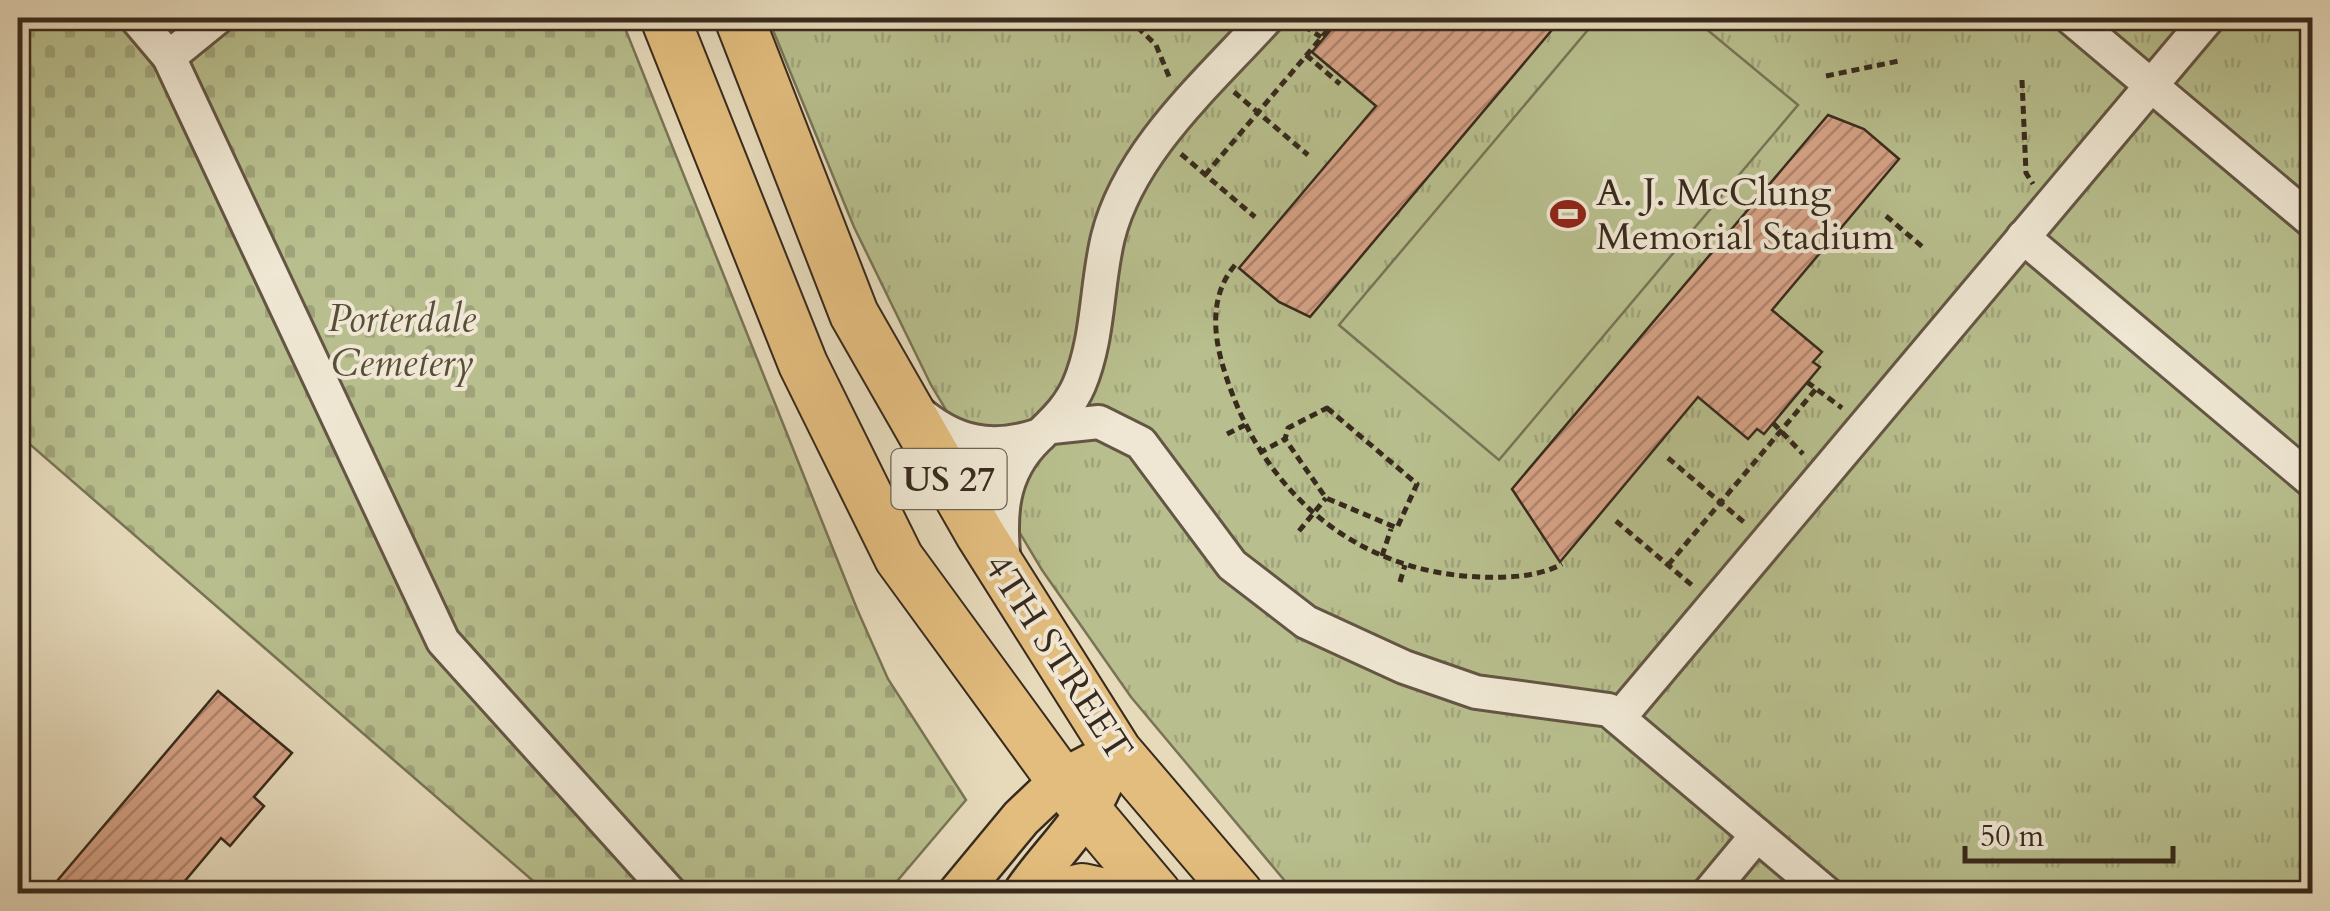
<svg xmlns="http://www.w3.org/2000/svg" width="2330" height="911" font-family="Cardo,serif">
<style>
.grass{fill:url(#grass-tufts);stroke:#787455;stroke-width:2.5}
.cemetery{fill:url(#cemetery-stones);stroke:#787455;stroke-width:2.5}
.pitch{fill:#b8be8d;stroke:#787455;stroke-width:2.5}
.building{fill:url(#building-hatch);stroke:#382a1d;stroke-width:2.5}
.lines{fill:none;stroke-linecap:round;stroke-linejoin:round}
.minor-casing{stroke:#645644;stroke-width:38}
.major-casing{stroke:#382a1d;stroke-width:45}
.highway-casing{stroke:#382a1d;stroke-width:52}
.path{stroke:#382a1d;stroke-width:5;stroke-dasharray:8 5;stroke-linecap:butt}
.minor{stroke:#efe7d3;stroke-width:32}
.major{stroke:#e3bd7e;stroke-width:40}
.highway{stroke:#e3bd7e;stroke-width:48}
.labels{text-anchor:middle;stroke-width:8;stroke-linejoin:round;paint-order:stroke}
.shield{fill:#efe7d3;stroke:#6f6354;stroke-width:2.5}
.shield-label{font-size:35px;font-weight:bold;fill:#382a1d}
.poi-label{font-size:38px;fill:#382a1d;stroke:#efe7d3;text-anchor:start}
.park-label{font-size:38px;font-style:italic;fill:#584f39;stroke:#efe7d3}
.street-label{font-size:38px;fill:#382a1d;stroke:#efe7d3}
</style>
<defs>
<pattern id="grass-tufts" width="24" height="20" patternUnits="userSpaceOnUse" patternTransform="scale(2.5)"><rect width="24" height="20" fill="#b8be8d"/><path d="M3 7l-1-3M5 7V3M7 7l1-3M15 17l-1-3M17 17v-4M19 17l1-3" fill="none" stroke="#9fa379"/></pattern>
<pattern id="cemetery-stones" width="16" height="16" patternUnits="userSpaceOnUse" patternTransform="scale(2.5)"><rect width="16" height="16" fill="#b8be8d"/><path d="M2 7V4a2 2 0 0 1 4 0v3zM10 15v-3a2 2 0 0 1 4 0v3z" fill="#9fa379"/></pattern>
<pattern id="building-hatch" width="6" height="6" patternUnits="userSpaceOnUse" patternTransform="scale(2.5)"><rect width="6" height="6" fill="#d6a286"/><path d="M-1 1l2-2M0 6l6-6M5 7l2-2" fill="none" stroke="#af846d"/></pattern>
</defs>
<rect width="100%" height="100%" fill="#e6dabb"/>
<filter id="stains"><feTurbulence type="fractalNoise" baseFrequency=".002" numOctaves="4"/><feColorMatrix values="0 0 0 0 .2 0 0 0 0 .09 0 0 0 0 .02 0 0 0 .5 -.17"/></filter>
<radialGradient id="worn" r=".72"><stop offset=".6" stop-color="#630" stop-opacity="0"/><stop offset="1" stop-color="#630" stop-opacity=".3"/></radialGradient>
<polygon class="grass" points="768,18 2312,18 2312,893 1295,893 1131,697 1042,570 931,385 854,227"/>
<polygon class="cemetery" points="18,18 621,18 857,609 888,679 966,800 887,893 547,893 18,434"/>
<polygon class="pitch" points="1598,18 1693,18 1798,105 1499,460 1339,325"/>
<g class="building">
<polygon points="1341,18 1562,18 1310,317 1279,302 1239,268 1376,106 1312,52"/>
<polygon points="1828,115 1864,129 1899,159 1772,310 1822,352 1813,362 1820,367 1764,434 1757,429 1748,439 1698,397 1560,562 1512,489"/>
<polygon points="218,691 292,753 254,797 264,806 230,846 221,838 174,894 46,894"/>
</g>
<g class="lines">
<defs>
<g id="minor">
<polyline points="136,18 169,57 443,641 671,894"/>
<polyline points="2071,18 2312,221"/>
<polyline points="169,57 217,18"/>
<polyline points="2023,237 2312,481"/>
<path d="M916 410C955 444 992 451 1040 435"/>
<polyline points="1052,427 1099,422 1141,443 1232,565 1306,622 1404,667 1476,692 1609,710 1827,894"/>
<path d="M1004 564C999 516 1000 474 1037 438 1054 421 1069 408 1079 385 1099 338 1096 286 1108 237 1130 150 1209 82 1267 18"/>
<polyline points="1619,718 2208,18"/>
<polyline points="1708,894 1757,835"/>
</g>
<g id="major">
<polyline points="958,894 1021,818 1061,780 1117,751"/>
<path d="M1023 894C1048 857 1084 825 1102 784"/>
</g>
<g id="highway">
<polyline points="665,18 803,364 899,558 1061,780 1157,894"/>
<polyline points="739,18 854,314 980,534 1117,751 1239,894"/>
<polyline points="1058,894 1082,888 1109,894"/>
</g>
</defs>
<use href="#minor" class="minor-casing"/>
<use href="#major" class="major-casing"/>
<use href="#highway" class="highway-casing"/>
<g class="path">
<polyline points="1128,18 1156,45 1170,79"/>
<polyline points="1293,19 1321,37"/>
<polyline points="1306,55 1340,84"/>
<polyline points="1826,76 1899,61"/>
<polyline points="2022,80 2026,173 2033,184"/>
<polyline points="1234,92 1308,155"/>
<polyline points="1181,154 1255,217"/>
<polyline points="1205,175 1338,18"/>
<polyline points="1886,216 1925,249"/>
<path d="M1235 265C1209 296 1213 336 1225 373 1262 491 1354 572 1480 577 1508 578 1538 577 1562 564"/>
<polyline points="1807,382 1842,408"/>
<polygon points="1327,408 1417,484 1397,528 1326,498 1285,439 1288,428"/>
<polyline points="1773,423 1803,454"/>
<polyline points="1227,434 1245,425"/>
<polyline points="1259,453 1285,439"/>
<polyline points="1668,458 1746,524"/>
<polyline points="1616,521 1694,587"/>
<polyline points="1299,531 1326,498"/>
<polyline points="1382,556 1391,529"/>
<polyline points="1668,565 1816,389"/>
<polyline points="1400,582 1405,565"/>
</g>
<use href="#minor" class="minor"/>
<use href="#major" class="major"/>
<use href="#highway" class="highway"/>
</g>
<defs>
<symbol id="stadium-bare" viewBox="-9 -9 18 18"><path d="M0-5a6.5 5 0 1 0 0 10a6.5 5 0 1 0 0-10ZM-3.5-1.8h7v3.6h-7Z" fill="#8f2418" stroke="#efe7d3" stroke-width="2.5" paint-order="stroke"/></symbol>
</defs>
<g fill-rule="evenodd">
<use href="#stadium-bare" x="1543" y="189" width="50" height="50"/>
</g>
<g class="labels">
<rect class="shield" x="891.5" y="449" width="115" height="60" rx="8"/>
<g class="shield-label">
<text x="949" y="491">US 27</text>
</g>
<g class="poi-label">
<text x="1596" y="205">A. J. McClung<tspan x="1596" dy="44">Memorial Stadium</tspan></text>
</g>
<g class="park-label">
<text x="402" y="331">Porterdale<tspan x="402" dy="44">Cemetery</tspan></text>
</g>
<g class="street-label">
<text transform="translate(1059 657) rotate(57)" y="13">4TH STREET</text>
</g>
</g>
<rect width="2330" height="911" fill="none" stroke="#e6dabb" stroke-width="60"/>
<rect x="20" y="20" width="2290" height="871" fill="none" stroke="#382a1d" stroke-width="5"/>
<rect x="30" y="30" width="2270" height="851" fill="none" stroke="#382a1d" stroke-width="2.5"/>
<path d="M1965 846v15h208v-15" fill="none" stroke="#382a1d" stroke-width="5"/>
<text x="1980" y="846" font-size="30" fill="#382a1d" stroke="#efe7d3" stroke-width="8" paint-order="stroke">50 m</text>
<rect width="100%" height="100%" filter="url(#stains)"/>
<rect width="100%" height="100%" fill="url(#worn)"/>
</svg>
